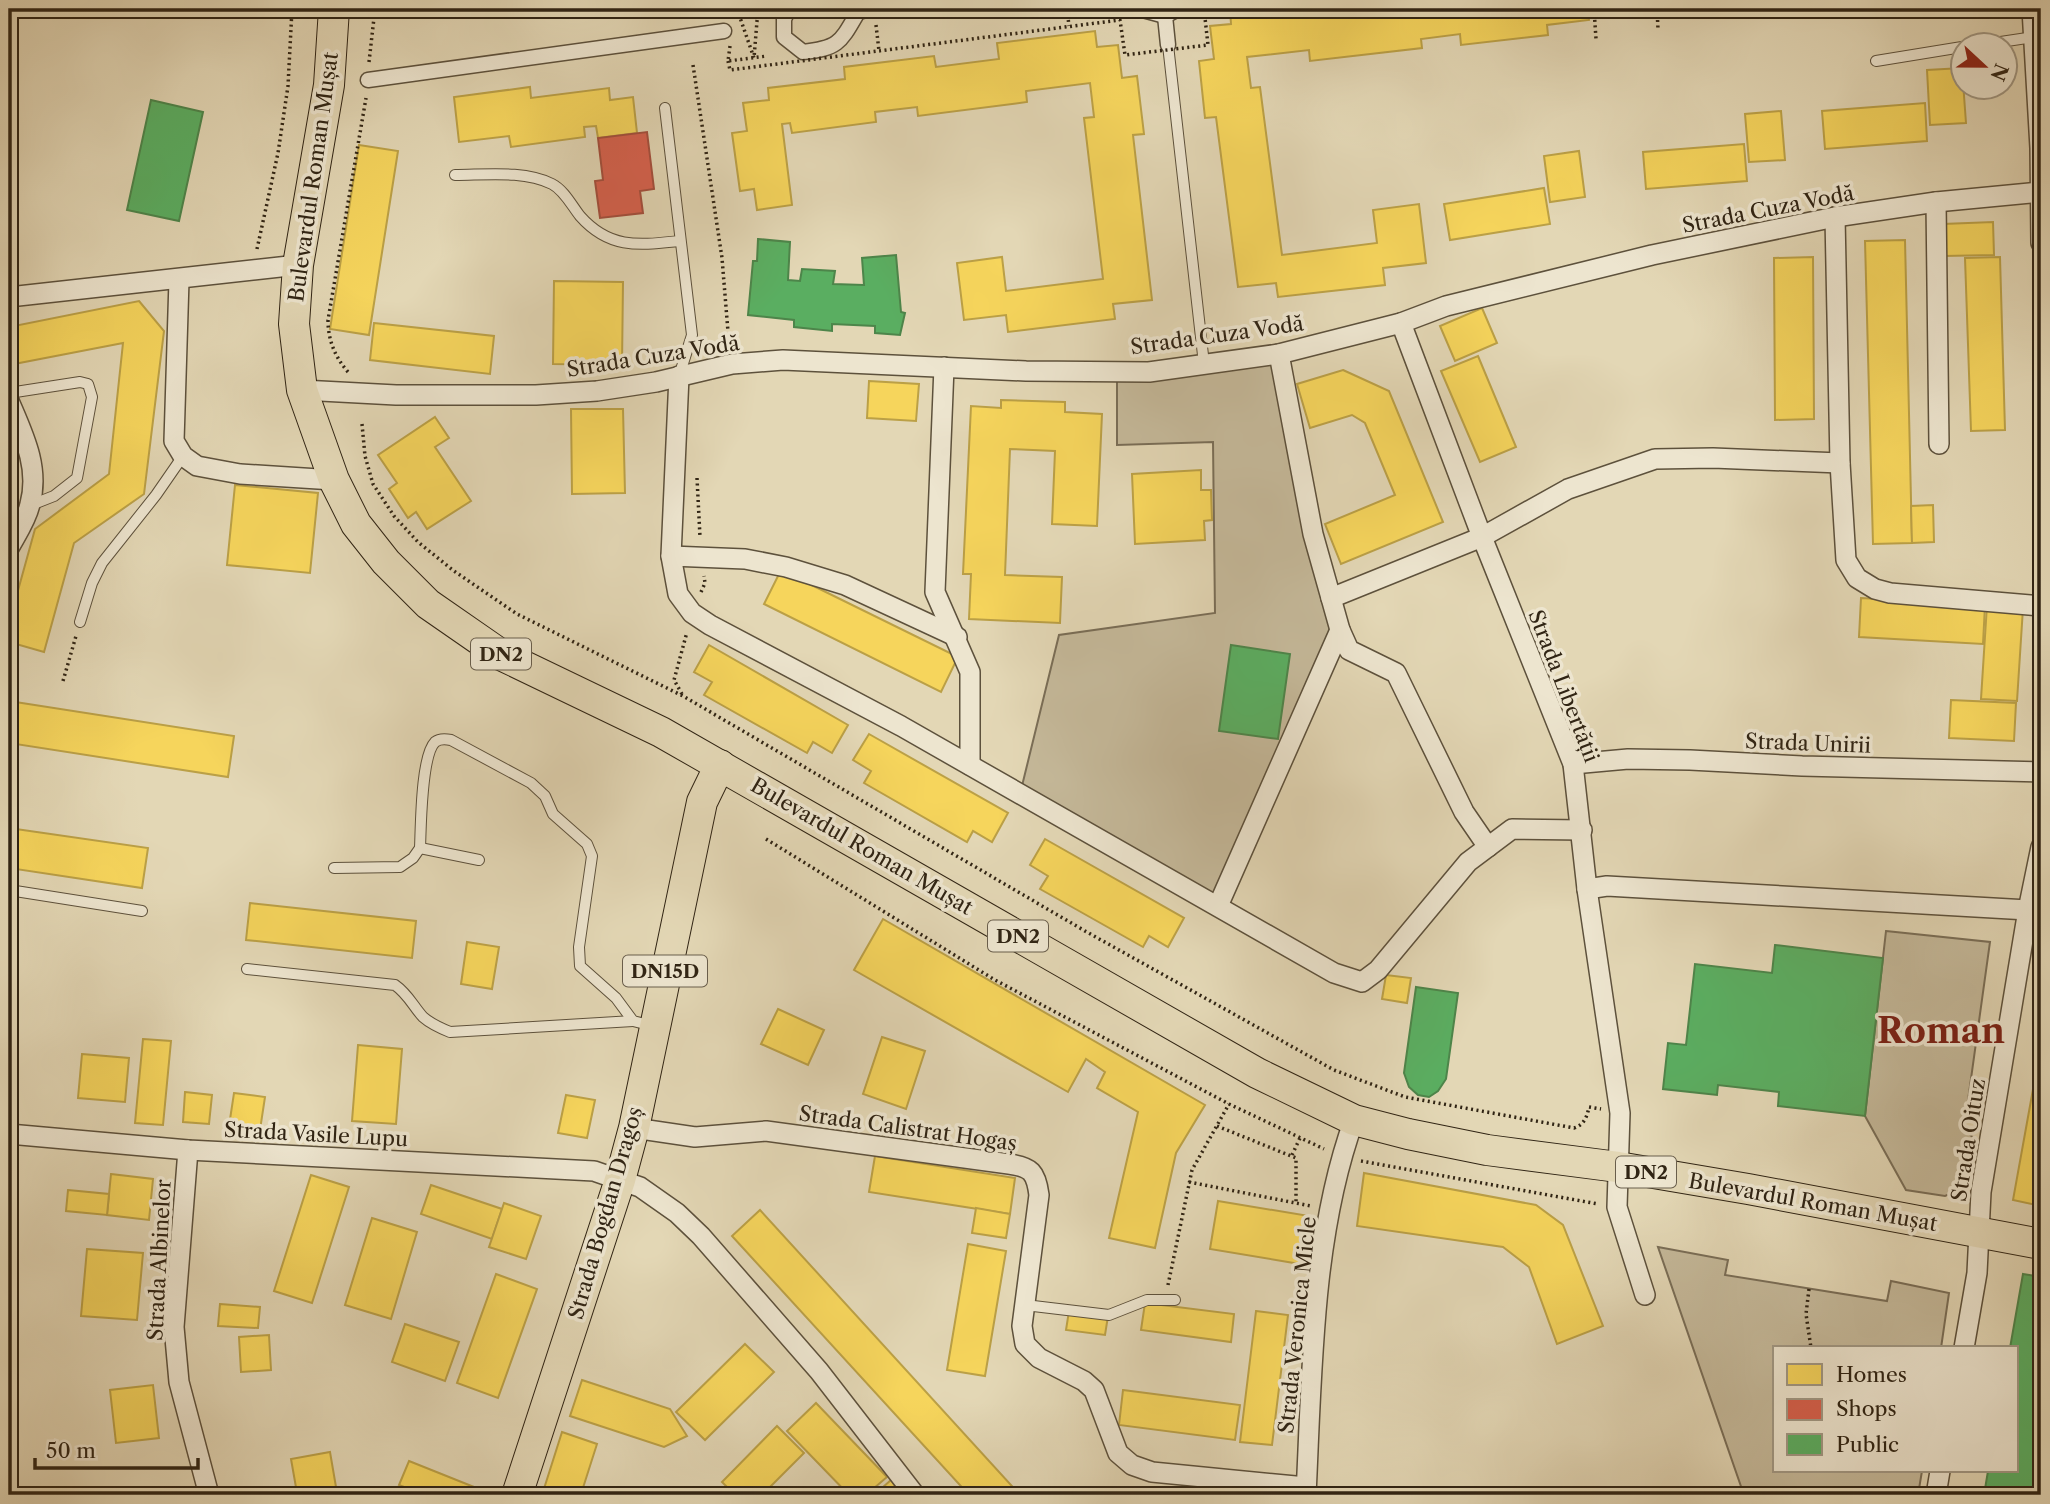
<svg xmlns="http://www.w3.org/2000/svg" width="2050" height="1504" viewBox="0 0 2050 1504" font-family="'Libre Caslon Text',serif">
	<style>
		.green { fill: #c5b99a; stroke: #7a6e57; stroke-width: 2 }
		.homes { fill: #f6d55c; stroke: #bba046; stroke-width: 2 }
		.shops { fill: #d6604d; stroke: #a44e3c; stroke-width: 2 }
		.public { fill: #5aae61; stroke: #4d854a; stroke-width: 2 }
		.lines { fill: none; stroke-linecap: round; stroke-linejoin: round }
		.service-casing { stroke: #5d513c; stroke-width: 12 }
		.pedestrian-casing { stroke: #5d513c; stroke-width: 17 }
		.minor-casing { stroke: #5d513c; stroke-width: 22 }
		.primary-casing { stroke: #302414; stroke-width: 32 }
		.path { stroke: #302414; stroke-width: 3.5; stroke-dasharray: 2 3.5; stroke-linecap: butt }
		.service { stroke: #ede5cf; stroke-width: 10 }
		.pedestrian { stroke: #ede5cf; stroke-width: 14 }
		.minor { stroke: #ede5cf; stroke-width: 19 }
		.primary { stroke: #e3d7b5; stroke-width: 30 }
		.path-bridge { stroke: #302414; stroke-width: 3.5; stroke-dasharray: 2 3.5; stroke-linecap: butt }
		.labels { text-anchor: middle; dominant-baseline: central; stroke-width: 7; stroke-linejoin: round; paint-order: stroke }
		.shield { fill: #ede5cf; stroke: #695e4c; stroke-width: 2 }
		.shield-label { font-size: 19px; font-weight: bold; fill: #302414 }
		.street-label { font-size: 21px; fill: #302414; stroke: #ede5cf }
		.town-label { font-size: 35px; font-weight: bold; fill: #7a1f14; stroke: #ede5cf }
	</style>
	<rect width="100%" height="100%" fill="#e3d7b5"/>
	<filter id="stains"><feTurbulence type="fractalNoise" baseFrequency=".00286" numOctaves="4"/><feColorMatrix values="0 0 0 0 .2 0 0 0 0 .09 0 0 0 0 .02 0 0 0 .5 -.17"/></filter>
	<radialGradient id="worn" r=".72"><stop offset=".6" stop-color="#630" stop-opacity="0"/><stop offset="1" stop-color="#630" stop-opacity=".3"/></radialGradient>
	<g class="green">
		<path d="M1279 354 1340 630 1218 906 1020 794 1059 635 1215 613 1213 442 1117 445V372Z"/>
		<path d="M1886 931 1990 942 1964 1129 1979 1143 1971 1185 1945 1196 1906 1190 1865 1116Z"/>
		<path d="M1658 1247 1728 1260 1725 1275 1887 1301 1891 1281 1949 1293 1941 1348H1775V1471H1922L1918 1495H1744Z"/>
	</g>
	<g class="homes">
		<path d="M1230 9H1327L1328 13 1361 9H1587L1589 20 1547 25 1548 35 1461 45 1460 34 1421 39 1422 48 1310 61 1309 50 1247 57 1251 88 1260 87 1282 255 1377 243 1373 210 1419 204 1426 263 1383 268 1385 285 1278 297 1276 283 1238 287 1216 117 1205 118 1199 61 1214 59 1210 26 1231 24Z"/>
		<path d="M1095 31 1097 47 1118 45 1122 78 1137 76 1144 134 1133 135 1152 300 1113 304 1115 319 1008 332 1006 315 964 320 957 263 1002 257 1006 291 1103 279 1084 118 1094 117 1090 83 1026 91 1027 102 918 116 917 107 875 112 876 122 792 133 790 123 782 124 792 205 757 210 754 189 740 191 732 133 747 131 743 103 769 100 768 88 845 79 844 67 934 56 936 67 999 59 997 43Z"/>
		<path d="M1962 68 1966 123 1930 125 1927 70Z"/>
		<path d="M530 87 531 98 609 88 610 100 633 97 637 133 598 138 596 126 584 127 585 137 511 147 509 136 459 142 454 97Z"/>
		<path d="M1925 103 1927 141 1825 149 1822 111Z"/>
		<path d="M1781 111 1785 160 1749 162 1745 114Z"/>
		<path d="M1744 144 1747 181 1646 189 1643 152Z"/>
		<path d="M359 145 398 151 369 335 330 329Z"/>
		<path d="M1579 151 1585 197 1550 202 1544 156Z"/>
		<path d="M1544 188 1550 224 1450 240 1444 204Z"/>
		<path d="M1993 222 1994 255 1944 256 1943 224Z"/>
		<path d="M1905 240 1912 543 1873 544 1865 241Z"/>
		<path d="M1813 257 1814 419 1775 420 1774 258Z"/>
		<path d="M2000 257 2005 430 1971 431 1965 258Z"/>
		<path d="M554 281 623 282 622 365 553 364Z"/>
		<path d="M139 301 164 331 144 494 74 543 44 652 9 642V623L35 529 109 474 123 343 9 365V327Z"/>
		<path d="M1482 308 1497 343 1455 361 1440 326Z"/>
		<path d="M374 323 494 336 490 374 370 360Z"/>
		<path d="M1478 356 1516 447 1480 462 1441 371Z"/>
		<path d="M1343 370 1389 391 1443 522 1341 564 1325 524 1395 495 1365 423 1352 415 1310 428 1297 384Z"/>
		<path d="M869 381 919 384 916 421 867 418Z"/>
		<path d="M1001 400 1065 402V412L1102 414 1097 526 1052 524 1055 451 1010 449 1005 575 1062 577 1060 623 969 619 971 574H963L971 406 1001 408Z"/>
		<path d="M571 409H623L625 493 572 494Z"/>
		<path d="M435 417 449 438 435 447 471 501 427 529 416 512 408 518 389 489 397 483 378 455Z"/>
		<path d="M1201 470V490H1211L1212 520 1204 521 1205 540 1135 544 1132 474Z"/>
		<path d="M235 485 318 493 310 573 227 565Z"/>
		<path d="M1933 505 1934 542 1912 543 1911 506Z"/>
		<path d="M781 570 958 657 941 692 764 604Z"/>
		<path d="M1861 598 1985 605 1983 644 1859 637Z"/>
		<path d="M1987 605 2023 608 2017 701 1981 699Z"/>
		<path d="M709 645 848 725 832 753 813 742 807 753 704 695 712 682 694 672Z"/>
		<path d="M1951 700 2016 703 2014 741 1949 738Z"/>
		<path d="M9 701 234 736 228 777 9 743Z"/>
		<path d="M869 734 1008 813 992 842 973 831 967 842 864 783 871 771 853 760Z"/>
		<path d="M9 828 148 848 142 888 9 868Z"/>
		<path d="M1045 839 1184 918 1168 947 1149 936 1143 947 1040 889 1048 876 1030 865Z"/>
		<path d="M250 903 416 921 412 958 246 940Z"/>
		<path d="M883 919 1205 1105 1176 1153 1155 1248 1109 1238 1138 1112 1097 1088 1105 1072 1086 1059 1068 1092 854 970Z"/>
		<path d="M467 942 499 947 492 989 461 984Z"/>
		<path d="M1386 975 1411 978 1407 1003 1382 999Z"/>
		<path d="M778 1009 824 1030 808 1065 761 1044Z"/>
		<path d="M882 1037 925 1051 906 1109 863 1094Z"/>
		<path d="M143 1039 171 1041 163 1125 135 1123Z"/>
		<path d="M358 1045 402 1049 396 1124 352 1121Z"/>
		<path d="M2041 1045V1206L2013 1200Z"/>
		<path d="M82 1054 129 1058 125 1102 78 1098Z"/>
		<path d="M185 1092 212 1095 209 1124 183 1122Z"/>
		<path d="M234 1093 265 1097 260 1130 229 1126Z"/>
		<path d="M566 1095 595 1100 587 1138 558 1133Z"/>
		<path d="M875 1156 1015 1178 1010 1214 869 1192Z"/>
		<path d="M1364 1173 1536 1205 1563 1225 1603 1326 1557 1344 1529 1267 1503 1247 1357 1226Z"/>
		<path d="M111 1174 153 1179 149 1220 107 1215Z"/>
		<path d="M311 1175 349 1187 312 1303 274 1291Z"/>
		<path d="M431 1185 502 1209 492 1239 421 1214Z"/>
		<path d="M68 1190 109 1194 107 1215 66 1211Z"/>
		<path d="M1218 1201 1315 1217 1306 1265 1210 1249Z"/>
		<path d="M504 1203 541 1216 526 1259 489 1247Z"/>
		<path d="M976 1208 1010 1214 1006 1238 972 1233Z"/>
		<path d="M760 1210 1020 1495H969L732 1236Z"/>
		<path d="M372 1218 417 1232 391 1319 345 1305Z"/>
		<path d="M968 1244 1006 1251 985 1376 947 1370Z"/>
		<path d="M87 1249 143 1253 137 1320 81 1316Z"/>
		<path d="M496 1274 537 1289 498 1398 457 1383Z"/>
		<path d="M1145 1303 1234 1314 1231 1342 1141 1330Z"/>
		<path d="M220 1304 260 1307 258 1328 218 1326Z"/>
		<path d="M1069 1311 1108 1316 1105 1335 1066 1330Z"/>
		<path d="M1256 1311 1288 1315 1272 1445 1240 1442Z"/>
		<path d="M405 1324 459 1342 445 1381 392 1362Z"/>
		<path d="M269 1335 271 1370 241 1372 239 1337Z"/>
		<path d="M745 1344 774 1372 705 1440 676 1412Z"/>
		<path d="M582 1380 670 1409 687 1436 664 1447 570 1416Z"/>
		<path d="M153 1385 159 1438 116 1443 110 1390Z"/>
		<path d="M1123 1390 1240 1405 1235 1440 1119 1425Z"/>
		<path d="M816 1403 887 1477 866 1495H849L787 1431Z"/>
		<path d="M777 1426 804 1453 762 1495H735L722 1482Z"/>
		<path d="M562 1432 597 1444 582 1491 596 1495H542Z"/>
		<path d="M330 1452 336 1487 297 1493 291 1459Z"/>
		<path d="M409 1461 494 1495H424L399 1485Z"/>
		<path d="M891 1480 901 1495H874Z"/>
		<path d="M1210 1485 1267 1493 1266 1495H1208Z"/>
	</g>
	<path class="shops" d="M647 132 654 189 640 191 643 213 600 218 595 181 603 180 598 138Z"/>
	<g class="public">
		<path d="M151 100 203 112 179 221 127 210Z"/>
		<path d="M758 239 790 242 788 280 800 281 802 269 835 271 833 284 864 285 862 258 896 255 901 312 905 313 900 335 875 333V326L832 324V331L794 327V320L748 315 753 261H757Z"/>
		<path d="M1231 645 1290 654 1278 739 1219 731Z"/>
		<path d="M1775 945 1883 958 1865 1116 1778 1106 1779 1092 1718 1085 1717 1095 1663 1089 1668 1043 1686 1045 1695 964 1772 973Z"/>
		<path d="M1416 987 1458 993 1446 1079 1438 1091 1429 1097 1418 1095 1409 1087 1404 1073Z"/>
		<path d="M2023 1274 2041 1277V1495H1984L1988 1471H2017V1348H2010Z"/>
	</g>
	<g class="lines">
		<defs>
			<g id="service">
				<path d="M1168 45 1204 364"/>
				<path d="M1974 46 2034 37"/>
				<path d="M1876 61 1962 47"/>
				<path d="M665 108 692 335 679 376"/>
				<path d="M455 175C485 175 524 170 552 184 564 190 572 206 580 216 610 250 640 245 680 241"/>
				<path d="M9 393 80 382 88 384 92 397 77 478 54 496 31 505"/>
				<path d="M80 622 92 583 102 563 156 495 183 456"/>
				<path d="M420 848 479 860"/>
				<path d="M334 868 400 867 413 858 420 848C421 826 421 756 435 742 440 738 446 739 451 740L531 783 545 796 553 814 587 844 592 856 579 947 580 966 616 998 633 1021 653 1026"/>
				<path d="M9 890 142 911"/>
				<path d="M247 969 395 985C408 994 413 1006 423 1017 431 1024 440 1028 450 1032L633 1021"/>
				<path d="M1025 1305 1109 1315 1147 1300H1175"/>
			</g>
			<g id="pedestrian">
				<path d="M789 9 784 19V37L803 52C839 48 840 43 858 12L872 9"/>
				<path d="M1139 9 1165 16 1178 9"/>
				<path d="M1165 16 1168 45"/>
				<path d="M368 80 724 31"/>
			</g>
			<g id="minor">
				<path d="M2032 9 2040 148 2041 243"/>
				<path d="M1936 202 1939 444"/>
				<path d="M1835 217 1840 463 1846 560 1857 578 1875 589 1890 593 2041 606"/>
				<path d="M179 280 174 441 183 456 197 466 240 474 334 480"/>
				<path d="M9 297 298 265"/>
				<path d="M1401 323 1482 537 1573 764 1587 889 1620 1113 1617 1207 1645 1295"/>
				<path d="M1279 354 1313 534 1340 630 1349 650 1396 673 1464 812 1488 847"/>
				<path d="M944 367 935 592 970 672V765"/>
				<path d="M679 376 671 556 678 594 692 613 710 625 901 726 1334 973 1362 982 1378 970 1468 862 1512 829 1582 830"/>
				<path d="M302 390 396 395H536L597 391 656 382 732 364 783 360 1026 371 1149 372 1279 354 1401 323 1446 306 1652 255 1835 217 1936 202 2041 192"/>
				<path d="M9 401C23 434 40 467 30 504 27 519 16 535 9 548"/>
				<path d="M671 556 745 559 786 567 845 585 957 637"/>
				<path d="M1331 598 1482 537 1568 489 1655 459 1713 458 1840 463"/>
				<path d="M1573 764 1628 759 1690 760 1802 766 2041 772"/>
				<path d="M1587 889 1607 886 2028 910"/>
				<path d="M1218 906 1340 630"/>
				<path d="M634 1128 695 1137 766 1131 1009 1164C1031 1167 1036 1172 1039 1195L1022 1326 1025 1344 1039 1358 1084 1381 1094 1390 1118 1453 1132 1465 1152 1472 1306 1487"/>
				<path d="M9 1134 188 1150 594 1171 640 1187 677 1213 701 1236 819 1371 915 1495"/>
				<path d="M188 1150 174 1327 179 1382 209 1495"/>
				<path d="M1964 1348 1977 1273 1981 1192 2028 910 2041 847"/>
				<path d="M1306 1495C1312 1373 1312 1235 1354 1120"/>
				<path d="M1936 1495 1940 1471"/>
			</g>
			<g id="primary">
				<path d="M334 9 329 85 298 265 294 324 302 390 334 480 356 524 386 562 428 604 503 656 661 732 1257 1073 1354 1120 1408 1134 1487 1150 1618 1167 1748 1189 2041 1244"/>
				<path d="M517 1495 620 1180 634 1128 702 802 720 765"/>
			</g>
		</defs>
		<use href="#service" class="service-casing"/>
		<use href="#pedestrian" class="pedestrian-casing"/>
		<use href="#minor" class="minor-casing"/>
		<use href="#primary" class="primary-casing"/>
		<g class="path">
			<path d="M478 9V12"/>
			<path d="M737 9 754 58 758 9"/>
			<path d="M1067 9 1069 26"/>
			<path d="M1594 9 1596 39"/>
			<path d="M1657 9 1658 29"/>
			<path d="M1719 9 1720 18"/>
			<path d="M732 18 733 9"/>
			<path d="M876 25 879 51"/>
			<path d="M730 46 728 61 767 56"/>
			<path d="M369 62 375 9"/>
			<path d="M693 65 722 258 729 344"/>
			<path d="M257 249 278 153 288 86 292 9"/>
			<path d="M348 372C335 357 328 340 328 320L366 98"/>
			<path d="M362 424 365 456 373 484 394 516 418 542 454 571 517 614 683 696 1085 931 1334 1070 1405 1097 1574 1128C1584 1125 1587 1117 1589 1107L1601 1109"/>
			<path d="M697 478 700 537"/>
			<path d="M701 592 705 583 704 576"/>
			<path d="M63 681 76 636"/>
			<path d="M682 694 674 680 687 632"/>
			<path d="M766 839 995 980 1229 1104 1324 1149"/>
			<path d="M1217 1126 1296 1158V1203"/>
			<path d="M1292 1155 1300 1138"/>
			<path d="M1361 1161 1598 1204"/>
			<path d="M1189 1182 1311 1206"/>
			<path d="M1168 1285 1192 1170 1229 1104"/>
			<path d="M1809 1289 1806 1314 1811 1348"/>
		</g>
		<use href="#service" class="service"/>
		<use href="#pedestrian" class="pedestrian"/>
		<use href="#minor" class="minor"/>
		<use href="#primary" class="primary"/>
		<path class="path-bridge" d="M728 61 730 70 1120 20 1125 55 1208 45 1204 9"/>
	</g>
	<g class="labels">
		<g class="shield">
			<rect x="471" y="638.5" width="60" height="31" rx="5"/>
			<rect x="988" y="920.5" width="60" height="31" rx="5"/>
			<rect x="623" y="955.5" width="84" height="31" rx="5"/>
			<rect x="1616" y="1156.5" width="60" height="31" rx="5"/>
		</g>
		<g class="shield-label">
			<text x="501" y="654">DN2</text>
			<text x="1018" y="936">DN2</text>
			<text x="665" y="971">DN15D</text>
			<text x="1646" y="1172">DN2</text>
		</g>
		<g class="street-label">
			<text transform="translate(313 177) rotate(-82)">Bulevardul Roman Mușat</text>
			<text transform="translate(1768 209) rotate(-11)">Strada Cuza Vodă</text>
			<text transform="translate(1217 335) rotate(-8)">Strada Cuza Vodă</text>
			<text transform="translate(653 356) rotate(-9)">Strada Cuza Vodă</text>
			<text transform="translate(1564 686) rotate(69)">Strada Libertății</text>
			<text transform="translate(1808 743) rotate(2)">Strada Unirii</text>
			<text transform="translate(862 846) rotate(30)">Bulevardul Roman Mușat</text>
			<text transform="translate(908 1128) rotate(8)">Strada Calistrat Hogaș</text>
			<text transform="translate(316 1134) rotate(3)">Strada Vasile Lupu</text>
			<text transform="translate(1968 1140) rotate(-81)">Strada Oituz</text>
			<text transform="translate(1813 1202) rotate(10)">Bulevardul Roman Mușat</text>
			<text transform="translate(605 1213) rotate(-74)">Strada Bogdan Dragoș</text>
			<text transform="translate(159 1260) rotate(-87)">Strada Albinelor</text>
			<text transform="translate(1297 1325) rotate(-84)">Strada Veronica Micle</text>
		</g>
		<g class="town-label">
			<text x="1941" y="1030">Roman</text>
		</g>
	</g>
	<rect width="2050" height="1504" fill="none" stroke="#e3d7b5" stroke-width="35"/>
	<rect x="10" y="10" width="2029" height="1483" fill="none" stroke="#302414" stroke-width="3.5"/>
	<rect x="18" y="18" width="2015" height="1469" fill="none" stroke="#302414" stroke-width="2"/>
	<rect x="1773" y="1346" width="245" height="126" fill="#ede5cf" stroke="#a19884" stroke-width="2"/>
	<rect x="1787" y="1364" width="35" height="21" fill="#f6d55c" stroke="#a19884" stroke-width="2"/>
	<text x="1836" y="1382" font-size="21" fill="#302414">Homes</text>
	<rect x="1787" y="1399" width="35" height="21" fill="#d6604d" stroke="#a19884" stroke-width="2"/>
	<text x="1836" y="1416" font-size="21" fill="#302414">Shops</text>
	<rect x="1787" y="1434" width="35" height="21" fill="#5aae61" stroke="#a19884" stroke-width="2"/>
	<text x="1836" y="1452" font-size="21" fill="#302414">Public</text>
	<g transform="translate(1984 66) rotate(112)"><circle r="33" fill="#ede5cf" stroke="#a19884" stroke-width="2"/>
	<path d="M0-5L12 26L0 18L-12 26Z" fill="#8f2418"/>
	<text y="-10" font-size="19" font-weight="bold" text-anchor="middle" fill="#302414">N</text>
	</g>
	<path d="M35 1458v10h163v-10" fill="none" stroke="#302414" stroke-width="3.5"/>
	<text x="46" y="1458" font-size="21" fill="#302414" stroke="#ede5cf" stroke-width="5" paint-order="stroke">50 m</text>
	<rect width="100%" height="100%" filter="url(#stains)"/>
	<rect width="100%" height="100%" fill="url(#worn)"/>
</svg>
